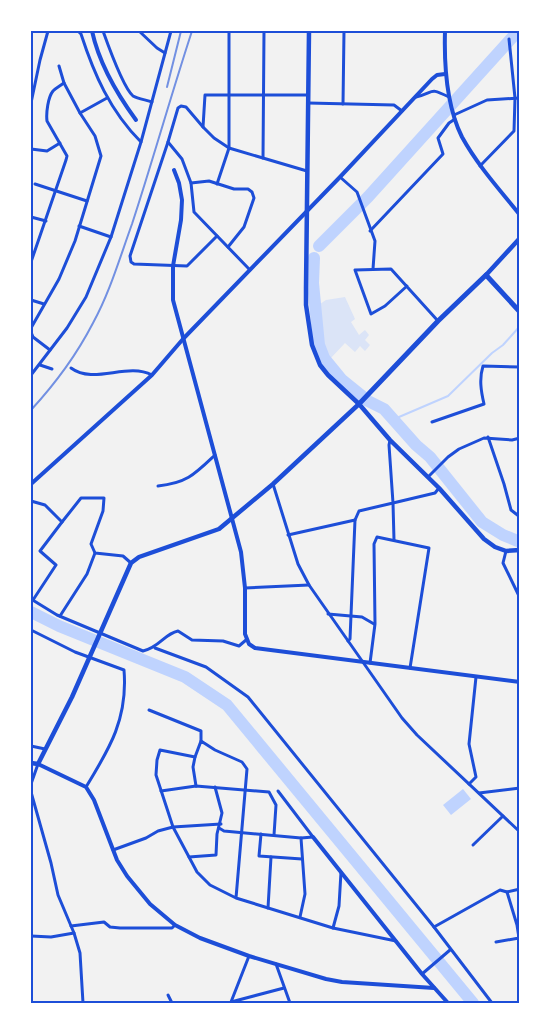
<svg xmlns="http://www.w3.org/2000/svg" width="551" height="1034" viewBox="0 0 551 1034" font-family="Inter,sans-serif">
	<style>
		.green { fill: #dbe4f7 }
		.water { fill: #bfd3fe }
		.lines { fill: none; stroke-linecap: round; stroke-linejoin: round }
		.stream { stroke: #bfd3fe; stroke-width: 2 }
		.river { stroke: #bfd3fe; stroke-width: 12 }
		.minor { stroke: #1d4ed8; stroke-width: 3 }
		.tertiary { stroke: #1d4ed8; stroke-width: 4 }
		.secondary { stroke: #1d4ed8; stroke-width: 4.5 }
		.primary { stroke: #1d4ed8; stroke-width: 5 }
		.rail { stroke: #7290e2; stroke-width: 2 }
		.neatline { fill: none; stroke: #1d4ed8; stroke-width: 2 }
	</style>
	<rect width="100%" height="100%" fill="#f2f2f2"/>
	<path class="green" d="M345 297 355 319 351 322 359 335 365 330 369 335 365 340 370 345 365 351 360 346 355 352 345 343 329 360 322 348 317 306 326 300Z"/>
	<path class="water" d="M463 789 471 799 451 815 443 805Z"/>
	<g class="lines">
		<path class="stream" d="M392 420 448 396 492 353 503 345 520 326"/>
		<g class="river">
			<path d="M319 246 368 197 518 31"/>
			<path d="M314 258 313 283 319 345 324 358 342 380 368 401 384 409 416 445 430 457 482 522 503 535 520 542"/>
			<path d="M31 612 59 626 185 677 227 705 473 1003"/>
		</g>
		<g class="minor">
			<path d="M78 31 81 34C94 74 110 111 141 142"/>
			<path d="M103 31C108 45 123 87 133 96 138 99 147 100 152 102"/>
			<path d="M139 31 157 48 165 53"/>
			<path d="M416 97C436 92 428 87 449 97"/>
			<path d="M31 103 40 60 48 31"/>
			<path d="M308 103 394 105 402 111"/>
			<path d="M343 104 344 31"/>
			<path d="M80 113 107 98"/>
			<path d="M454 115 487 100 520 98"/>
			<path d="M203 127 186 107 181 106 178 108 168 142 182 159 191 183 194 212 250 270"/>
			<path d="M168 142 130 256 131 262 134 264 187 266 217 236"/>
			<path d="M31 149 47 151 60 143"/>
			<path d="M263 158 264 31"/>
			<path d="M480 166 514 131 515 98 509 39"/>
			<path d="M307 171 229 148 214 138 203 127 205 95H308"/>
			<path d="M340 177 357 192 375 241 373 269"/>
			<path d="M191 183 209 181 234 189H248L252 192 254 198 244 227 228 247"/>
			<path d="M35 184 87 201"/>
			<path d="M217 184 229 148V31"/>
			<path d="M31 217 46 221"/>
			<path d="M79 226 111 237"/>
			<path d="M370 231 443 154 438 138 449 123 455 119"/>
			<path d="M31 262 66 160 67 156 47 121C46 113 48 97 53 91 56 88 60 86 64 83"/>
			<path d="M407 286 385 306 371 314 355 270 391 269 438 321"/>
			<path d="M31 300 44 304"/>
			<path d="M31 328 59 279 75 241 101 156 95 136 80 113 64 83 59 66"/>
			<path d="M31 332 33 337 50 350"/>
			<path d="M40 365 52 369"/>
			<path d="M71 368C94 385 127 362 152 375"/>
			<path d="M31 375 67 328 86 297 111 237 141 142 171 31"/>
			<path d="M432 422 484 404C481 391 479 379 483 366L520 367"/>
			<path d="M488 437 504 484 511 510 520 517"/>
			<path d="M428 477 448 457 459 449 484 438 512 440 520 438"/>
			<path d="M273 484 298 564 309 585 402 718 417 735 520 832"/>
			<path d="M158 486C187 483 195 474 215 455"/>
			<path d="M31 501 45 505 62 522 40 551 56 565 33 600"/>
			<path d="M62 522 81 498H104L103 511 91 544 95 553 123 556 131 563"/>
			<path d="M288 535 355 520"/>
			<path d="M394 540 393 503 435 493 439 488"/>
			<path d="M506 551 503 563 520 598"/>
			<path d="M245 588 309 585"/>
			<path d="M31 599 57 615 143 651C160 647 164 634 178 631L192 640 223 641 239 646 246 640"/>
			<path d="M328 614 362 617 374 624"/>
			<path d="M60 616 87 574 95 553"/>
			<path d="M31 630 75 652 124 670C128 718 110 748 86 787"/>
			<path d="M348 641 350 639 355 520 359 511 393 503 389 445 390 440"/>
			<path d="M155 648 206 667 248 697 434 927 492 1003"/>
			<path d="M370 663 375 624 374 544 377 537 429 548 410 668"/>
			<path d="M149 710 201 731V741"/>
			<path d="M31 746 45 749"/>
			<path d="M195 757 193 767 196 786"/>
			<path d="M31 784 38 764"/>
			<path d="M469 784 476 777 469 744 476 677"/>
			<path d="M161 791 196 786 269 792 276 805 274 835"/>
			<path d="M278 791 313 837 301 838"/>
			<path d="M31 792 51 863 58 895 74 933 80 953 83 1003"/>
			<path d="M479 793 520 788"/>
			<path d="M219 828 224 831 301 838 305 894 300 917"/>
			<path d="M261 834 259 856 302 859"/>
			<path d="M473 845 503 816"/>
			<path d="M113 850 146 838 158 831 173 827 221 824"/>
			<path d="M189 857 216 855 217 834 222 813 215 787"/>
			<path d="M236 898 247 769 242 762 215 750 201 741 195 757 160 750 157 760 156 775 173 827 197 872 210 885 236 898 333 928 396 941"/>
			<path d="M268 908 271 857"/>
			<path d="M71 926 104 922 110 927 120 928H172L175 925"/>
			<path d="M434 927 500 890 507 892 520 889"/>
			<path d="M333 928 339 906 341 872"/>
			<path d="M31 936 51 937 74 933"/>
			<path d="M496 942 519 938 517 925 507 892"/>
			<path d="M276 964 290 1003"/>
			<path d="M422 974 450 950"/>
			<path d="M168 995 172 1003"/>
			<path d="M231 1002 284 988"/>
			<path d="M231 1002 249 956"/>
		</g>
		<g class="tertiary">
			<path d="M92 31C99 63 117 94 136 120"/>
			<path d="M445 31C444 66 446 105 462 137 478 166 500 190 520 215"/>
			<path d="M174 170 179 183 182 200 181 220 173 266V300L241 552 245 588V634L249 644 255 648 520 682"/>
			<path d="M31 484 152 375 183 339 340 177 432 79 437 75 445 74"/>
			<path d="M38 764 86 787 94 800 117 860 127 876 150 904 175 925 200 938 249 956 326 979 342 982 434 988"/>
			<path d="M313 837 422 974 448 1003"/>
		</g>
		<g class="secondary">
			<path d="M309 31 306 288V305L312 345 320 365 328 375 359 404 390 440 439 488 484 539 495 547 506 551 520 550"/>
			<path d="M486 275 520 238"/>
			<path d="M31 763 38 764 72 697 131 563 139 557 219 529 273 484 359 404"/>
		</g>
		<path class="primary" d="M359 404 438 321 486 275 520 312"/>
		<g class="rail">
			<path d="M167 87 181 31"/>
			<path d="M31 410C55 384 77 354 93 323 110 292 120 257 132 224 153 160 171 95 192 31"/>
		</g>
	</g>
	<rect width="551" height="1034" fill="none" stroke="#ffffff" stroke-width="65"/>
	<rect x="32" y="32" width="486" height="970" class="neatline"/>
</svg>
